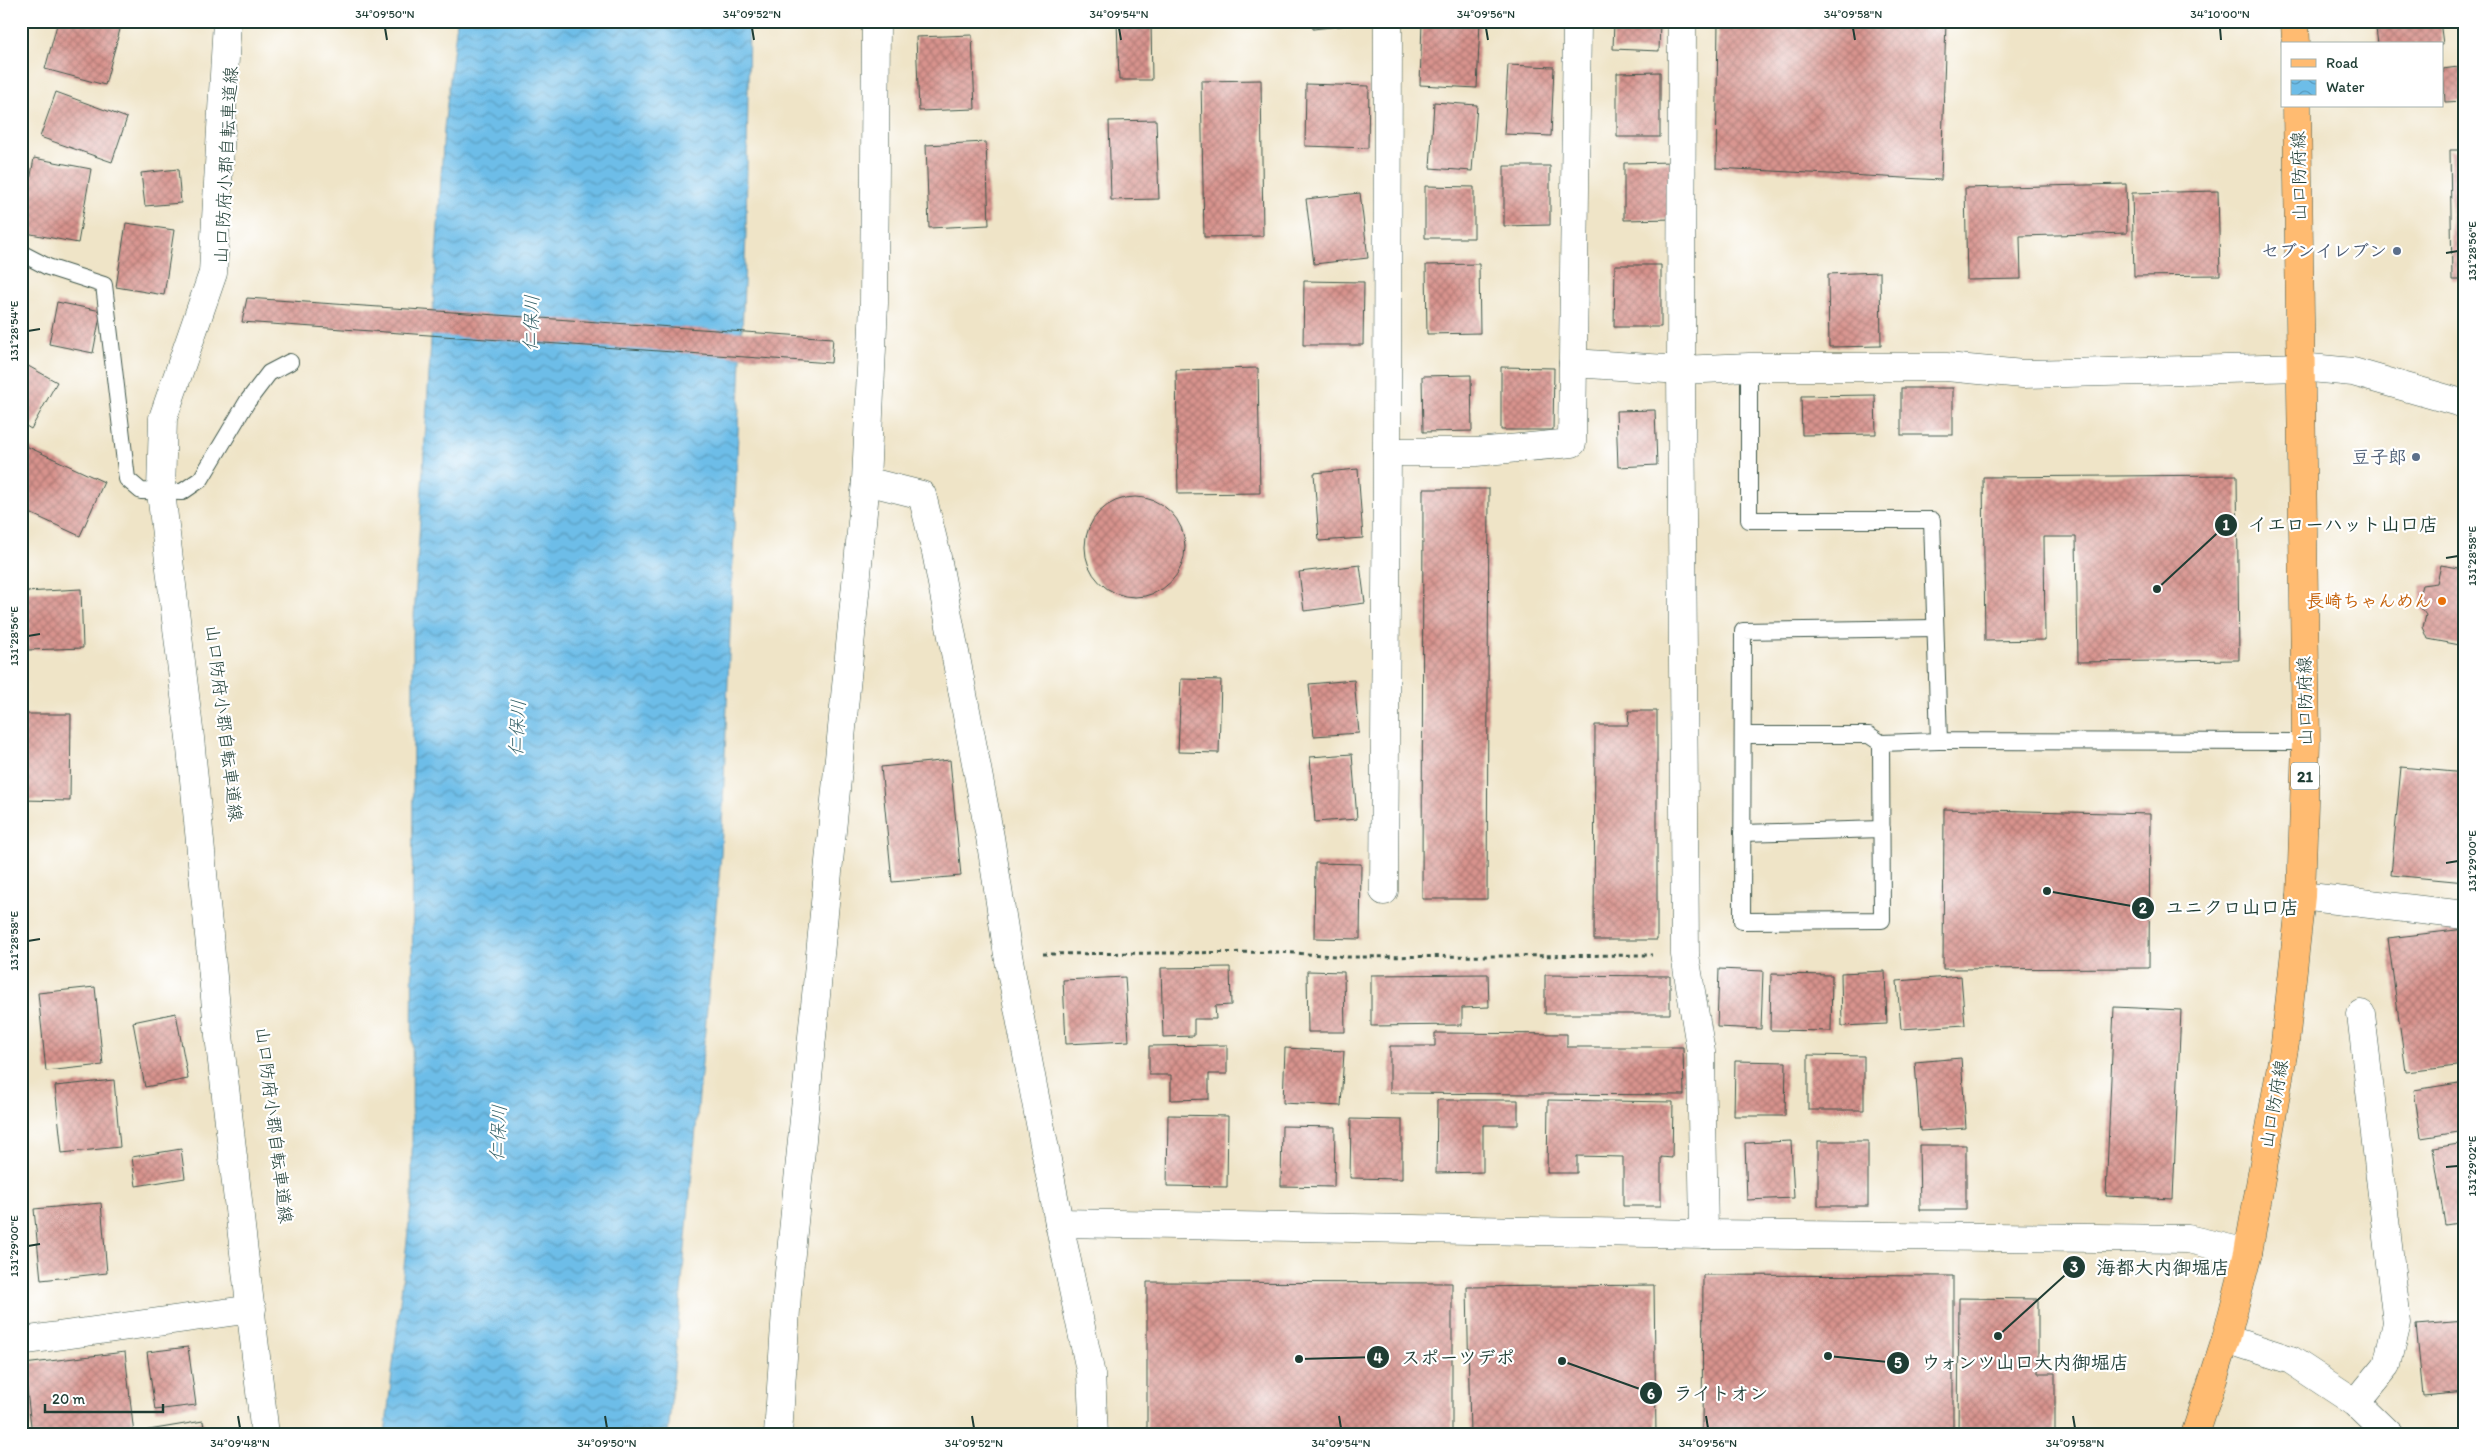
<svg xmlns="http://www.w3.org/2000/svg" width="2486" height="1456" viewBox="0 0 2486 1456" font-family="Itim,'Klee One',sans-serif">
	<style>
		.water { fill: url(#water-waves); stroke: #467d8e }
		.building { fill: url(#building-cross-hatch) }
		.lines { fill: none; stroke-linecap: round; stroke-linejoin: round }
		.service-casing { stroke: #3e564a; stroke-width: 18 }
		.minor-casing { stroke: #3e564a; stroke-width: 29 }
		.tertiary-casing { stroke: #3e564a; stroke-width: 29 }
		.primary-casing { stroke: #3e564a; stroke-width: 29 }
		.path { stroke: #3e564a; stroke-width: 3; stroke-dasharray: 4 4; stroke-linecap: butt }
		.service { stroke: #fff; stroke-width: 16 }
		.minor { stroke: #fff; stroke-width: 28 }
		.tertiary { stroke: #fff; stroke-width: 28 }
		.primary { stroke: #ffbb71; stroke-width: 28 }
		.ticks { fill: none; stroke: #1f3d34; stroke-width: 2 }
		.service-dot { fill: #5c6f8a; stroke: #fff; stroke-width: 2 }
		.food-dot { fill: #e8710a; stroke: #fff; stroke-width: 2 }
		.labels { text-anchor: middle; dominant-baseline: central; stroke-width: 4.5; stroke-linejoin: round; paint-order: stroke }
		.shield { fill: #fff; stroke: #627771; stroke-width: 1 }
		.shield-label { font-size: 16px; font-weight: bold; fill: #1f3d34 }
		.street-label { font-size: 18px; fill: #1f3d34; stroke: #fff }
		.service-label { font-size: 18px; font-weight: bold; fill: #4e5e75; stroke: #fff; text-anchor: end }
		.food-label { font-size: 18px; font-weight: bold; fill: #c56008; stroke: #fff; text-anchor: end }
		.water-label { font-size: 19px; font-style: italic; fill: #36636a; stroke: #fff }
		.leader { fill: none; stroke: #1f3d34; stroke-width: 2 }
		.callout-dot { fill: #1f3d34; stroke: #fff; stroke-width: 2 }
		.mark-label { font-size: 15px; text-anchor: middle; font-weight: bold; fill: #fff }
		.callout-label { font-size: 19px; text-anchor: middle; font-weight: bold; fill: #1f3d34; stroke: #fff; stroke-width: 4.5; stroke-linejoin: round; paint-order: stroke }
		.neatline { fill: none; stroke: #1f3d34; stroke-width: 2 }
		.ticks-label { font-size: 12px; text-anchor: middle; fill: #1f3d34 }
	</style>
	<defs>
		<pattern id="water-waves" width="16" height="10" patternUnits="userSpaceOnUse" patternTransform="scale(1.25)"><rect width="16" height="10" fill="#6dbde8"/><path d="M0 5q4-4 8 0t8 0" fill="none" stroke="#599bbd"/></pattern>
		<pattern id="building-cross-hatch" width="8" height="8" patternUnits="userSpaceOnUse" patternTransform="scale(1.25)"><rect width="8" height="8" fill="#d8938d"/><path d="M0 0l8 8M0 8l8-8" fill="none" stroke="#af7974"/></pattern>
	</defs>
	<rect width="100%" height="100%" fill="#fff"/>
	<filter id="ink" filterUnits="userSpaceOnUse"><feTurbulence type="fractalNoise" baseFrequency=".02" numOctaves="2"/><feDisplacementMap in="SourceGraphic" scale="10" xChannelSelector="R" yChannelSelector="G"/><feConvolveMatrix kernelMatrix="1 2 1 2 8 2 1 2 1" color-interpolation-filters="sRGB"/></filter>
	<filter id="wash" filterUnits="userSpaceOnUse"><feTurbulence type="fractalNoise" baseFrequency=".0096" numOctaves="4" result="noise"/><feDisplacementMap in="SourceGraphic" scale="20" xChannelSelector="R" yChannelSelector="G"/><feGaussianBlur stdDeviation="1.12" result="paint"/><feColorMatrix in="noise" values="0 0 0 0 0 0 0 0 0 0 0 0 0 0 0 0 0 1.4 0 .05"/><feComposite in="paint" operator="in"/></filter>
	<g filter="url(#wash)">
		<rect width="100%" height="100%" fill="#efe4c7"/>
		<path class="water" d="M457 21H749L746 235 721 855 668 1435H385L412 1196 413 634 444 128Z"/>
		<g id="blocks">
			<g class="building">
				<path d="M58 21 122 22 105 85 45 69Z"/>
				<path d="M1117 21H1151L1152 80H1119Z"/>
				<path d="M1312 21H1366V23L1313 29Z"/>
				<path d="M1422 21H1480L1477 88 1420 85Z"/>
				<path d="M1614 21H1660L1659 51 1613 49Z"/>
				<path d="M1718 21H1946L1941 180 1716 168Z"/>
				<path d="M2375 21H2440L2443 44H2378Z"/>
				<path d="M972 35 975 109 919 111 916 37Z"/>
				<path d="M1508 65 1554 67 1551 136 1504 134Z"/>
				<path d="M2465 66V101L2445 102 2443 69Z"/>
				<path d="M1660 72V137H1617V73Z"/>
				<path d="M1261 80 1263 236 1204 237 1201 81Z"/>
				<path d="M1306 84 1369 86 1368 148 1305 146Z"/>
				<path d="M56 92 127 118 112 162 40 137Z"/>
				<path d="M1434 102 1477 105 1472 171 1430 168Z"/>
				<path d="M1156 120 1159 199 1111 200 1109 121Z"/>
				<path d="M986 142 989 225 929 228 926 145Z"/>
				<path d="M2450 150H2465V280H2452Z"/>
				<path d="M34 158 91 169 78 243 21 232Z"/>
				<path d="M1674 162V219L1624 220V163Z"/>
				<path d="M1504 166H1550V225L1504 226Z"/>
				<path d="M178 169 181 203 145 206 141 173Z"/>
				<path d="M2126 184 2127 233 2020 236 2021 279 1967 280 1965 188Z"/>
				<path d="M1425 186 1474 187V238H1425Z"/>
				<path d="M2218 191 2220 275 2134 276 2132 193Z"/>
				<path d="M1360 193 1368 258 1314 264 1306 199Z"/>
				<path d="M126 223 174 230 164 295 116 287Z"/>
				<path d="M1479 264 1480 333 1427 334 1426 265Z"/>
				<path d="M1615 265H1661V327H1614Z"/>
				<path d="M1880 272 1881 346 1829 347 1828 274Z"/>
				<path d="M1304 281 1364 282 1363 345H1303Z"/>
				<path d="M247 298 833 338 831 363 242 322Z"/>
				<path d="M57 302 101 311 93 353 49 344Z"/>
				<path d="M21 362 57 382 31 429 21 423Z"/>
				<path d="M1501 367 1554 368 1553 430H1501Z"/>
				<path d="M1258 368 1260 493 1178 494 1176 370Z"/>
				<path d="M1471 375 1472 431 1423 432 1422 376Z"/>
				<rect x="1901" y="388" width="52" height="47"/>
				<path d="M1875 395 1876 434 1802 435 1801 396Z"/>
				<path d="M1655 410 1657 465 1618 467 1616 411Z"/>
				<path d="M26 446 104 482 80 536 21 509V456Z"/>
				<path d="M1358 469 1363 538 1319 541 1314 473Z"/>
				<path d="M2237 475 2239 660 2078 662 2076 537H2044L2045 640 1985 641 1983 477Z"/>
				<path d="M1423 489H1489L1487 899H1422Z"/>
				<circle cx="1135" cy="547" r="50"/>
				<path d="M1360 565 1365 603 1304 611 1299 572Z"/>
				<path d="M2441 565 2465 569V646L2428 639 2423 627 2426 615 2420 607 2419 596 2422 585 2437 583Z"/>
				<path d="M81 589 83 648 28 650 25 592Z"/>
				<path d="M1181 679 1221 680 1219 753 1178 752Z"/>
				<path d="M1354 680 1359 733 1314 736 1309 684Z"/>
				<path d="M1629 711H1657V940H1594L1595 725H1628Z"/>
				<path d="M24 714H71L70 801 23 800Z"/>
				<path d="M1352 754 1357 819 1315 822 1310 757Z"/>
				<path d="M950 760 961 876 892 882 881 767Z"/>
				<path d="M2401 767 2465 773V882L2391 875Z"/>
				<path d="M1944 809 2150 814 2149 968 1943 969Z"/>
				<path d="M1315 863 1361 864 1360 939 1314 938Z"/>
				<path d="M2465 929V1065L2406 1072 2388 938Z"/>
				<path d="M1230 967 1231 1005 1215 1006 1216 1019H1194V1036L1163 1037 1161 968Z"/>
				<path d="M1719 969 1763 971 1761 1029 1717 1027Z"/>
				<path d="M1307 971 1344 972 1345 1032H1308Z"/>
				<path d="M1885 971 1887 1024 1842 1026 1841 973Z"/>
				<path d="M1488 974 1489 1007 1462 1008V1025L1371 1026V975Z"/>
				<path d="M1771 974 1832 975 1831 1031 1770 1030Z"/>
				<path d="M1545 975 1670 976V1014H1545Z"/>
				<path d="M1961 976 1965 1025 1901 1029 1897 981Z"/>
				<path d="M1125 977 1129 1041 1066 1044 1063 980Z"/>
				<path d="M95 987 103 1065 46 1071 38 993Z"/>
				<path d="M2114 1007 2181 1010 2173 1199 2106 1196Z"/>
				<path d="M176 1013 188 1079 145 1087 133 1022Z"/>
				<path d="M1435 1033 1567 1034V1047H1683L1684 1095 1390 1093V1046H1435Z"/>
				<path d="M1227 1045V1074H1209V1099L1171 1100V1075H1149V1046Z"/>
				<path d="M1285 1048 1344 1051 1341 1106 1283 1103Z"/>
				<path d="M1808 1055 1864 1056V1110H1808Z"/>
				<path d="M1961 1058 1966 1128 1920 1131 1915 1062Z"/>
				<path d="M1735 1061 1786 1062 1785 1116H1734Z"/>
				<path d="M114 1080 120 1147 62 1153 55 1086Z"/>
				<path d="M2465 1082V1131L2421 1138 2414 1090Z"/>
				<path d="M1437 1100H1518V1125H1483V1172L1436 1173Z"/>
				<path d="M1548 1100 1673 1102 1672 1158 1661 1157V1206H1623V1157L1577 1156V1173H1547Z"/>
				<path d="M1168 1115 1228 1116 1227 1187 1167 1186Z"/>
				<path d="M1351 1119 1402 1120V1179L1350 1178Z"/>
				<path d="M1282 1126 1335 1127 1334 1187 1281 1186Z"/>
				<path d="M1791 1141 1794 1198 1747 1200 1745 1143Z"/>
				<rect x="1818" y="1141" width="50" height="65"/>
				<path d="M2465 1143V1222L2445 1225 2433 1148Z"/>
				<path d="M1919 1145H1966V1210H1920Z"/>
				<path d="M181 1149 185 1178 136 1186 132 1157Z"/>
				<path d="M101 1203 107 1273 41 1280 34 1209Z"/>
				<path d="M1703 1275 1953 1276V1435H1702Z"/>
				<path d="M1147 1282 1452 1283V1435H1147Z"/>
				<path d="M1654 1285 1656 1435H1470L1467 1287Z"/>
				<path d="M1959 1298 2038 1299V1373H2055V1435H1958Z"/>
				<path d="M2465 1321V1392L2423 1396 2416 1325Z"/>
				<path d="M188 1347 196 1405 155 1410 147 1352Z"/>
				<path d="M125 1352 134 1435H32L24 1364Z"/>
				<path d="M203 1421 205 1435H143V1431Z"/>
			</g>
		</g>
	</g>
	<g filter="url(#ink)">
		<use href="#blocks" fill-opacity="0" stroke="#3e564a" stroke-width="1"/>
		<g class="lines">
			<defs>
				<g id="service">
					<path d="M21 253 48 267 104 285 127 479 141 491 182 492 201 479 247 402 269 373 290 362"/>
					<path d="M1749 367V520H1932L1939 741 2306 742"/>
					<path d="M1935 628 1743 631 1742 921 1882 920 1881 743 1939 741"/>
					<path d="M1743 735H1869L1881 743"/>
					<path d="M1742 833 1882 829"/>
				</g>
				<g id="minor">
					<path d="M227 21 213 273 163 418 161 492 190 738 217 1018 265 1435"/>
					<path d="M1388 21 1387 452H1476L1572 443 1577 21"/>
					<path d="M1682 21 1681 370 1685 955 1701 1052 1704 1234"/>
					<path d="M1573 363 1681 370 1749 367H1946L2023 374 2300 367 2353 372 2465 404"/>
					<path d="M866 481 922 495 936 552 990 837 1008 955 1059 1223 1091 1375 1094 1435"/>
					<path d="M1384 891 1387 452"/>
					<path d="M2301 896 2465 915"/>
					<path d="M1059 1223 1704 1234 2188 1239 2248 1253"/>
					<path d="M2226 1339 2291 1360 2356 1403 2389 1435"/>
					<path d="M21 1341 252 1309"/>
					<path d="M2356 1403 2387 1365 2397 1323 2361 1014"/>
				</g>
				<path id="tertiary" d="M778 1435 787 1294 866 481 874 303 876 21"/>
				<g id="primary">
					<path d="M2295 21 2296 44"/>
					<path d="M2195 1435 2226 1339 2248 1253 2285 1043 2301 896 2306 742 2297 106"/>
				</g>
			</defs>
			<use href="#service" class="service-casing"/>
			<use href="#minor" class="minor-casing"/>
			<use href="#tertiary" class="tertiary-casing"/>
			<use href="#primary" class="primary-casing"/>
			<path class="path" d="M1043 954 1281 952 1348 957 1652 955"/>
			<use href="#service" class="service"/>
			<use href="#minor" class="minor"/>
			<use href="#tertiary" class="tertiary"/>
			<use href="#primary" class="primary"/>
		</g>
	</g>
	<path class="ticks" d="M385 28 387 40M752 28 754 40M1119 28 1121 40M1486 28 1488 40M1853 28 1855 40M2220 28 2221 40M2446 253 2458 251M28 331 40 329M2446 558 2458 556M28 636 40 634M2446 863 2458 861M28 941 40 939M2446 1167 2458 1166M28 1246 40 1244M238 1416 240 1428M605 1416 607 1428M972 1416 974 1428M1339 1416 1341 1428M1706 1416 1708 1428M2073 1416 2075 1428"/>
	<g class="service-dot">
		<circle cx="2397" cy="251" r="5"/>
		<circle cx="2416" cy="457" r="5"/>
	</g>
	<circle class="food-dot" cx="2442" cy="601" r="5"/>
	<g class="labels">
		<rect class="shield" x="2291" y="762.5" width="28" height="27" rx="4"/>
		<g class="shield-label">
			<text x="2305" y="776">21</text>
		</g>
		<g class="street-label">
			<text transform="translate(226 165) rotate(-87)">山口防府小郡自転車道線</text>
			<text transform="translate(2299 176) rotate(-91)">山口防府線</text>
			<text transform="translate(2305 701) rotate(-91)">山口防府線</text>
			<text transform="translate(224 723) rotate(83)">山口防府小郡自転車道線</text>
			<text transform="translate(2274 1104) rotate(-80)">山口防府線</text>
			<text transform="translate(274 1125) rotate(83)">山口防府小郡自転車道線</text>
		</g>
		<g class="service-label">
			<text x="2387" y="251">セブンイレブン</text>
			<text x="2406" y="457">豆子郎</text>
		</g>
		<g class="food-label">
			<text x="2432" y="601">長崎ちゃんめん</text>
		</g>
		<g class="water-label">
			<text transform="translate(531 323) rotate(-88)">仁保川</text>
			<text transform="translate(517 728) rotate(-87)">仁保川</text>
			<text transform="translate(498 1133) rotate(-87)">仁保川</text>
		</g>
	</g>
	<path class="leader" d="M2157 589L2226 525M2047 891L2143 908M1998 1336L2074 1267M1299 1359L1378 1357M1828 1356L1898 1363M1562 1361L1651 1393"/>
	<g class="callout-dot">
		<circle cx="2157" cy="589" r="5"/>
		<circle cx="2047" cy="891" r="5"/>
		<circle cx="1998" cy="1336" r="5"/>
		<circle cx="1299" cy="1359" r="5"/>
		<circle cx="1828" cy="1356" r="5"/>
		<circle cx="1562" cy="1361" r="5"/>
		<circle cx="2226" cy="525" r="12"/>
		<circle cx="2143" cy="908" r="12"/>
		<circle cx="2074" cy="1267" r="12"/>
		<circle cx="1378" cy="1357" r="12"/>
		<circle cx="1898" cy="1363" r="12"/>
		<circle cx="1651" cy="1393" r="12"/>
	</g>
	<g class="mark-label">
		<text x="2226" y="530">1</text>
		<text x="2143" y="913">2</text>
		<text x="2074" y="1272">3</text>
		<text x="1378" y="1363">4</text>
		<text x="1898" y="1368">5</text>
		<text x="1651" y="1399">6</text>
	</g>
	<g class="callout-label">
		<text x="2343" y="531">イエローハット山口店</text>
		<text x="2232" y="914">ユニクロ山口店</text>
		<text x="2163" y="1274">海都大内御堀店</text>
		<text x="1458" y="1364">スポーツデポ</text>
		<text x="2025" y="1369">ウォンツ山口大内御堀店</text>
		<text x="1721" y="1400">ライトオン</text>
	</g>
	<rect width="2486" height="1456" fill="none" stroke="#fff" stroke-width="55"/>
	<rect x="2281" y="42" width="162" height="65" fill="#ffffff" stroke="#a5b1ae"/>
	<rect x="2291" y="59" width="25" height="8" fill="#ffbb71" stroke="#a5b1ae"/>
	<text x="2326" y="68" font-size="15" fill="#1f3d34">Road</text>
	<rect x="2291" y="80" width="25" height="15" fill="url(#water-waves)" stroke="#a5b1ae"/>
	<text x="2326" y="92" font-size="15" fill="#1f3d34">Water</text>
	<path d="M45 1404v8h118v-8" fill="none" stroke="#1f3d34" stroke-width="2.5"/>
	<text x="52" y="1404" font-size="15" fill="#1f3d34" stroke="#ffffff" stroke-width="4" paint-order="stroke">20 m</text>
	<rect x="28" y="28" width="2430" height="1400" class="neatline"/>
	<g class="ticks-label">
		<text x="385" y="18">34°09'50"N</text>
		<text x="752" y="18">34°09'52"N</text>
		<text x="1119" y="18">34°09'54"N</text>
		<text x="1486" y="18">34°09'56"N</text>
		<text x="1853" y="18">34°09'58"N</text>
		<text x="2220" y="18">34°10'00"N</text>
		<text transform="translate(2472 251) rotate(-90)" y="4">131°28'56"E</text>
		<text transform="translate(14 331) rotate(-90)" y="4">131°28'54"E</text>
		<text transform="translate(2472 556) rotate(-90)" y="4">131°28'58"E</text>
		<text transform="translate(14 636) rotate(-90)" y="4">131°28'56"E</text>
		<text transform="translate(2472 861) rotate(-90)" y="4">131°29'00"E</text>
		<text transform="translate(14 941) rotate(-90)" y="4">131°28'58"E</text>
		<text transform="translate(2472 1166) rotate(-90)" y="4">131°29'02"E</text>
		<text transform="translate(14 1246) rotate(-90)" y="4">131°29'00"E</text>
		<text x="240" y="1447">34°09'48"N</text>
		<text x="607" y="1447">34°09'50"N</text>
		<text x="974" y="1447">34°09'52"N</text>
		<text x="1341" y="1447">34°09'54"N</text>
		<text x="1708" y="1447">34°09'56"N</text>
		<text x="2075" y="1447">34°09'58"N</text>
	</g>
</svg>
